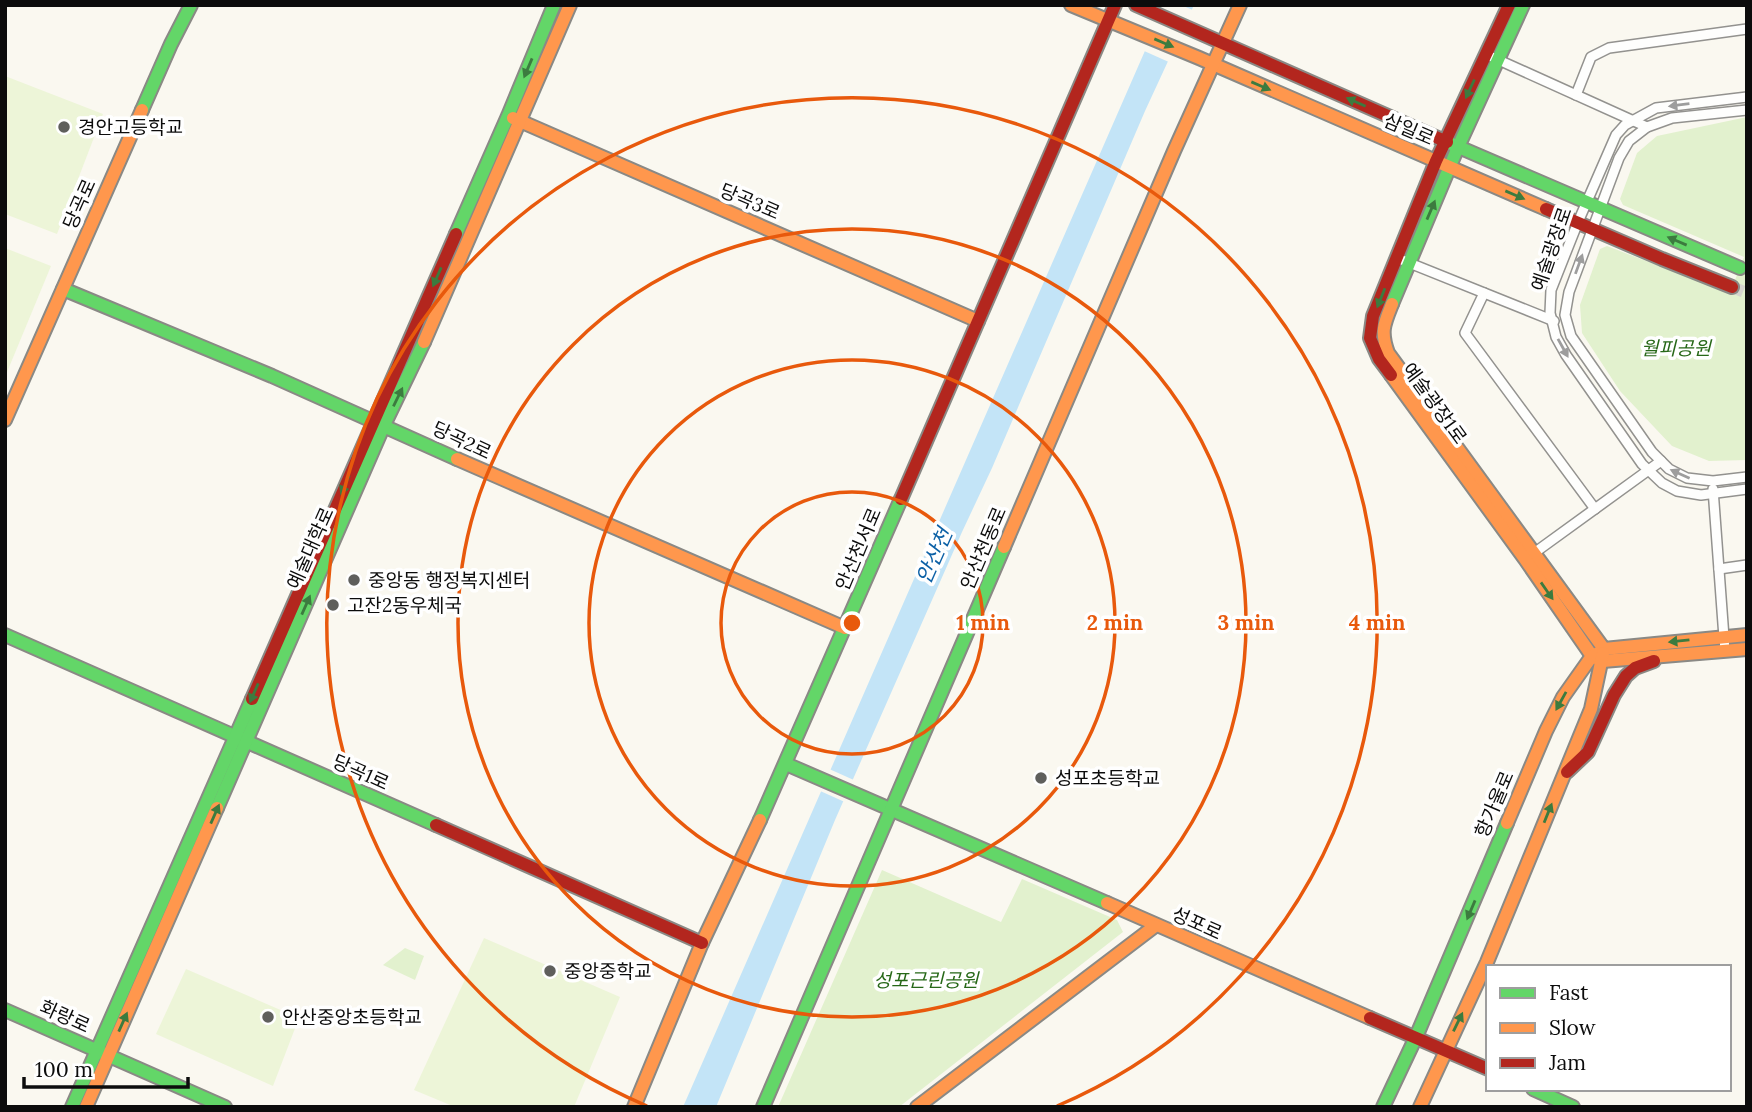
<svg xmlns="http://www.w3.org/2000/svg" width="1752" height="1112" viewBox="0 0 1752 1112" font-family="Lora,'Noto Sans KR',serif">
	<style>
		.green { fill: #e2f1ce }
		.pitch { fill: #edf5d8 }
		.water { fill: #c3e4f7 }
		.pier { fill: #faf8f0 }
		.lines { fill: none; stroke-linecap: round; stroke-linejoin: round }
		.secondary-tunnel { stroke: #d6d5ce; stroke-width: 12; stroke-dasharray: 12 6; stroke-linecap: butt }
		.street-casing { stroke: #93928f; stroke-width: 12 }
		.fast-casing { stroke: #8a8985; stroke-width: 16 }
		.slow-casing { stroke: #8a8985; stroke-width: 16 }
		.jam-casing { stroke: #8a8985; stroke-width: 16 }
		.street { stroke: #fefefd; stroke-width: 9 }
		.fast { stroke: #63d668; stroke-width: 12 }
		.slow { stroke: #ff974d; stroke-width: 12 }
		.jam { stroke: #b3261e; stroke-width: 12 }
		.oneway { fill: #3c7b3f }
		.oneway2 { fill: #9d9d9d }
		.ring { fill: none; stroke: #e8590c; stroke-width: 3.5 }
		.poi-dot { fill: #5f5f5c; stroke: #fff; stroke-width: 2.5 }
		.labels { text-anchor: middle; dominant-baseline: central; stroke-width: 7; stroke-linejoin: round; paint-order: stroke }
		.poi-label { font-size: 19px; fill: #0c0c0c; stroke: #fff; text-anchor: start }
		.street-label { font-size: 19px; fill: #0c0c0c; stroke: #fff }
		.park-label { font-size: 19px; font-style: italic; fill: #276818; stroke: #fff }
		.water-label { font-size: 21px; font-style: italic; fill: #0d61a6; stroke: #fff }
		.centre { fill: #e8590c; stroke: #fff; stroke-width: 3.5 }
		.ring-label { font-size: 21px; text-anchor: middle; font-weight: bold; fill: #e8590c; stroke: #fff; stroke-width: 7; stroke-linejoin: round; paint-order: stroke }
	</style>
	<rect width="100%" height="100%" fill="#faf8f0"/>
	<g class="green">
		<path d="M1747 117V460L1709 461 1672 446 1620 391 1582 333 1580 305 1600 249 1607 246 1730 293 1744 257 1623 205 1620 199 1637 153 1657 136Z"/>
		<path d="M882 870 1001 922 1022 879 1117 920 1123 932 899 1107H778Z"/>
		<path d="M405 948 424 956 415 980 383 965Z"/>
	</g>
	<g class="pitch">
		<path d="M5 76 103 114 57 234 5 214Z"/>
		<path d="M5 248 51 266 5 377Z"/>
		<path d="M484 938 620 997 574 1107H455L414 1090Z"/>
		<path d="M186 969 299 1018 273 1086 156 1034Z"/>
	</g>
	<path class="water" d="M1165 5H1194L1145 111 992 468 962 532 835 820 716 1107H683Z"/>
	<g class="pier">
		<path d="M1162 5H1181L1195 11 1171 63 1142 50Z"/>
		<path d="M827 768 856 781 847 803 818 790Z"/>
	</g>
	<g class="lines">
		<path class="secondary-tunnel" d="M1732 287 1747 293"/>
		<defs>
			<g id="street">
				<path d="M1492 57 1647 127"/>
				<path d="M1576 95 1591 57 1609 48 1747 29"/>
				<path d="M1747 97 1656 108 1625 125 1616 135 1578 222 1551 290 1550 313 1556 337 1566 355 1642 464 1662 483 1677 491 1701 495 1747 489"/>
				<path d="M1747 110 1672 118 1647 127 1629 141 1619 158 1569 292 1565 315 1571 336 1652 452 1669 469 1687 478 1713 481 1747 477"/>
				<path d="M1397 258 1554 321"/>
				<path d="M1484 293 1465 333 1595 509"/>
				<path d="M1713 489 1725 651"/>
				<path d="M1530 556 1661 461"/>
				<path d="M1719 569 1747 565"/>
			</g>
			<g id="fast">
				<path d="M142 110 171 44 191 5"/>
				<path d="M1447 142 1740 268"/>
				<path d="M456 234 508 116 554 5"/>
				<path d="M63 289 272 376 457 459"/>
				<path d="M1392 304 1458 147 1523 5"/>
				<path d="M5 635 436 825"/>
				<path d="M786 764 1107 903"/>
				<path d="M217 808 384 425 424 342"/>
				<path d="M760 820 901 499"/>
				<path d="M5 1010 225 1107"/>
				<path d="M1533 1089 1573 1107"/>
				<path d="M72 1107 252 699"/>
				<path d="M763 1107 1004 547"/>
				<path d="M1383 1107 1416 1037 1507 823"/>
			</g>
			<g id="slow">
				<path d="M1071 5 1199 58 1546 209"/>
				<path d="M513 118 978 321"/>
				<path d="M1392 304C1384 324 1380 331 1388 353L1604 649 1747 635"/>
				<path d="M424 342 570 5"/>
				<path d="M1391 375 1525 559 1592 656 1603 661 1747 649"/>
				<path d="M5 420 142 110"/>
				<path d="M457 459 845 628"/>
				<path d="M1004 547 1174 151 1240 5"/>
				<path d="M1507 823 1546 731 1563 697 1592 656 1598 653"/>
				<path d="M1107 903 1370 1018"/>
				<path d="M86 1107 217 808"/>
				<path d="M634 1107 702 943 760 820"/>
				<path d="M917 1107 1155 926"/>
				<path d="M1420 1107 1487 962 1591 709 1603 653"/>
			</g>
			<g id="jam">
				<path d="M1136 5 1447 142"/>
				<path d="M1546 209 1662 259 1732 287"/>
				<path d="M1391 375 1379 359 1370 338 1373 316 1436 161 1509 5"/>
				<path d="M901 499 1115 5"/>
				<path d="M252 699 456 234"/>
				<path d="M1567 772 1588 752 1614 695 1626 676 1635 668 1654 661"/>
				<path d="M436 825 702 943"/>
				<path d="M1370 1018 1488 1069"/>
			</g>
		</defs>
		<use href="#street" class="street-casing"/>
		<use href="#fast" class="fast-casing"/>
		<use href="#slow" class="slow-casing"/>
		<use href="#jam" class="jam-casing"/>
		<use href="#street" class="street"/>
		<use href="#fast" class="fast"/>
		<use href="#slow" class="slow"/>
		<use href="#jam" class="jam"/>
	</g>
	<defs><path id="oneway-solid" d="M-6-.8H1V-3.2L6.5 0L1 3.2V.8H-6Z" transform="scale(1.75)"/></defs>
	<g class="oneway">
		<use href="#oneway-solid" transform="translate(1164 43) rotate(23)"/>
		<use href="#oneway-solid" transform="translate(528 68) rotate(113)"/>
		<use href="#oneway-solid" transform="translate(1261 86) rotate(23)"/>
		<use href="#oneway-solid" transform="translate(1470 89) rotate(115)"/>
		<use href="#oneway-solid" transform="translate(1356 102) rotate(-156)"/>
		<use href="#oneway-solid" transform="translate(1515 195) rotate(23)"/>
		<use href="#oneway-solid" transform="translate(1431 210) rotate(-67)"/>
		<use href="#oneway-solid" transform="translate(1677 241) rotate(-157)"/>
		<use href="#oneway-solid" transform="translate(437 277) rotate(114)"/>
		<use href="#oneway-solid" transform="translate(1381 298) rotate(112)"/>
		<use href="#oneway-solid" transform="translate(398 397) rotate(-64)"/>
		<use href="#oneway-solid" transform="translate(345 485) rotate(114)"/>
		<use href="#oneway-solid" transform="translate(1547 591) rotate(55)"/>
		<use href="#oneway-solid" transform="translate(306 605) rotate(-66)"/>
		<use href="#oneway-solid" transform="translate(1679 641) rotate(174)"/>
		<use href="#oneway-solid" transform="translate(254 693) rotate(114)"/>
		<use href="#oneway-solid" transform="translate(1561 701) rotate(119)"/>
		<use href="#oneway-solid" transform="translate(1548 813) rotate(-68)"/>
		<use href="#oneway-solid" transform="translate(215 814) rotate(-66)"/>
		<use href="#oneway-solid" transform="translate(1471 910) rotate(113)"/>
		<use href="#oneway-solid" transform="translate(123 1022) rotate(-66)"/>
		<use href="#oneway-solid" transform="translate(1458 1022) rotate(-64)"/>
	</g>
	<g class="oneway2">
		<use href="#oneway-solid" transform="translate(1679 105) rotate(173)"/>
		<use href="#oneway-solid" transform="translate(1579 264) rotate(-70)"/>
		<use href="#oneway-solid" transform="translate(1563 348) rotate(61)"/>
		<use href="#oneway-solid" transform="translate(1680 474) rotate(-156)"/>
	</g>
	<g class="ring">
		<circle cx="852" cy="623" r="131"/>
		<circle cx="852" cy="623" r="263"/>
		<circle cx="852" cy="623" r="394"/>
		<path d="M647 1106A525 525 0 1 1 1057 1106"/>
	</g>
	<g class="poi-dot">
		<circle cx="64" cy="127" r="7"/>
		<circle cx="354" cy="580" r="7"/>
		<circle cx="333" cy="605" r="7"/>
		<circle cx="1041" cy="778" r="7"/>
		<circle cx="550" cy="971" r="7"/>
		<circle cx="268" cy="1017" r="7"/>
	</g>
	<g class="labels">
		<g class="poi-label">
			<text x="78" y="127">경안고등학교</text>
			<text x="368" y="580">중앙동 행정복지센터</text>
			<text x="347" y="605">고잔2동우체국</text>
			<text x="1055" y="778">성포초등학교</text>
			<text x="564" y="971">중앙중학교</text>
			<text x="282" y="1017">안산중앙초등학교</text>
		</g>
		<g class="street-label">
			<text transform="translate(1409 129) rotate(23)">삼일로</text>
			<text transform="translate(750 201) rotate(23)">당곡3로</text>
			<text transform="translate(79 204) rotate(-66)">당곡로</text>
			<text transform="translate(1551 249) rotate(-71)">예술광장로</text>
			<text transform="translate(1435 403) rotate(54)">예술광장1로</text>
			<text transform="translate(462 440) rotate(25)">당곡2로</text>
			<text transform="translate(310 548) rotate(-66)">예술대학로</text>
			<text transform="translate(983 548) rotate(-67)">안산천동로</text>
			<text transform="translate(858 549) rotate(-67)">안산천서로</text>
			<text transform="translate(361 772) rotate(24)">당곡1로</text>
			<text transform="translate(1494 804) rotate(-67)">항가울로</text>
			<text transform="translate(1197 923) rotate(24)">성포로</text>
			<text transform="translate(65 1016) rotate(24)">화랑로</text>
		</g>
		<g class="park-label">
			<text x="1676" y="348">월피공원</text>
			<text x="926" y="980">성포근린공원</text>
		</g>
		<g class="water-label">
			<text transform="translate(934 556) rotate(-66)">안산천</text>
		</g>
	</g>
	<circle cx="852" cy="623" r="10" class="centre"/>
	<g class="ring-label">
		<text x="983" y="630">1 min</text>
		<text x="1115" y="630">2 min</text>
		<text x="1246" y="630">3 min</text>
		<text x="1377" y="630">4 min</text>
	</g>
	<rect width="1752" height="1112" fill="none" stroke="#0c0c0c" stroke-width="14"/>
	<rect x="1486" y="965" width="245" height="126" fill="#ffffff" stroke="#9e9e9e" stroke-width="2"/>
	<rect x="1500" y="988" width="35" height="10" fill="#63d668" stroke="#9e9e9e" stroke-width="2"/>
	<text x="1549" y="1000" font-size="21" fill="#0c0c0c">Fast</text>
	<rect x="1500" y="1023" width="35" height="10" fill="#ff974d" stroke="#9e9e9e" stroke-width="2"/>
	<text x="1549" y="1035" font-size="21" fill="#0c0c0c">Slow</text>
	<rect x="1500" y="1058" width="35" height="10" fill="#b3261e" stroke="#9e9e9e" stroke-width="2"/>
	<text x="1549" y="1070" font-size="21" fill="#0c0c0c">Jam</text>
	<path d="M24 1077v10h164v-10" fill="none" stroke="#0c0c0c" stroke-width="3.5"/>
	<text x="35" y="1077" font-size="21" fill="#0c0c0c" stroke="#ffffff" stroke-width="5" paint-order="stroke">100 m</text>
</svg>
